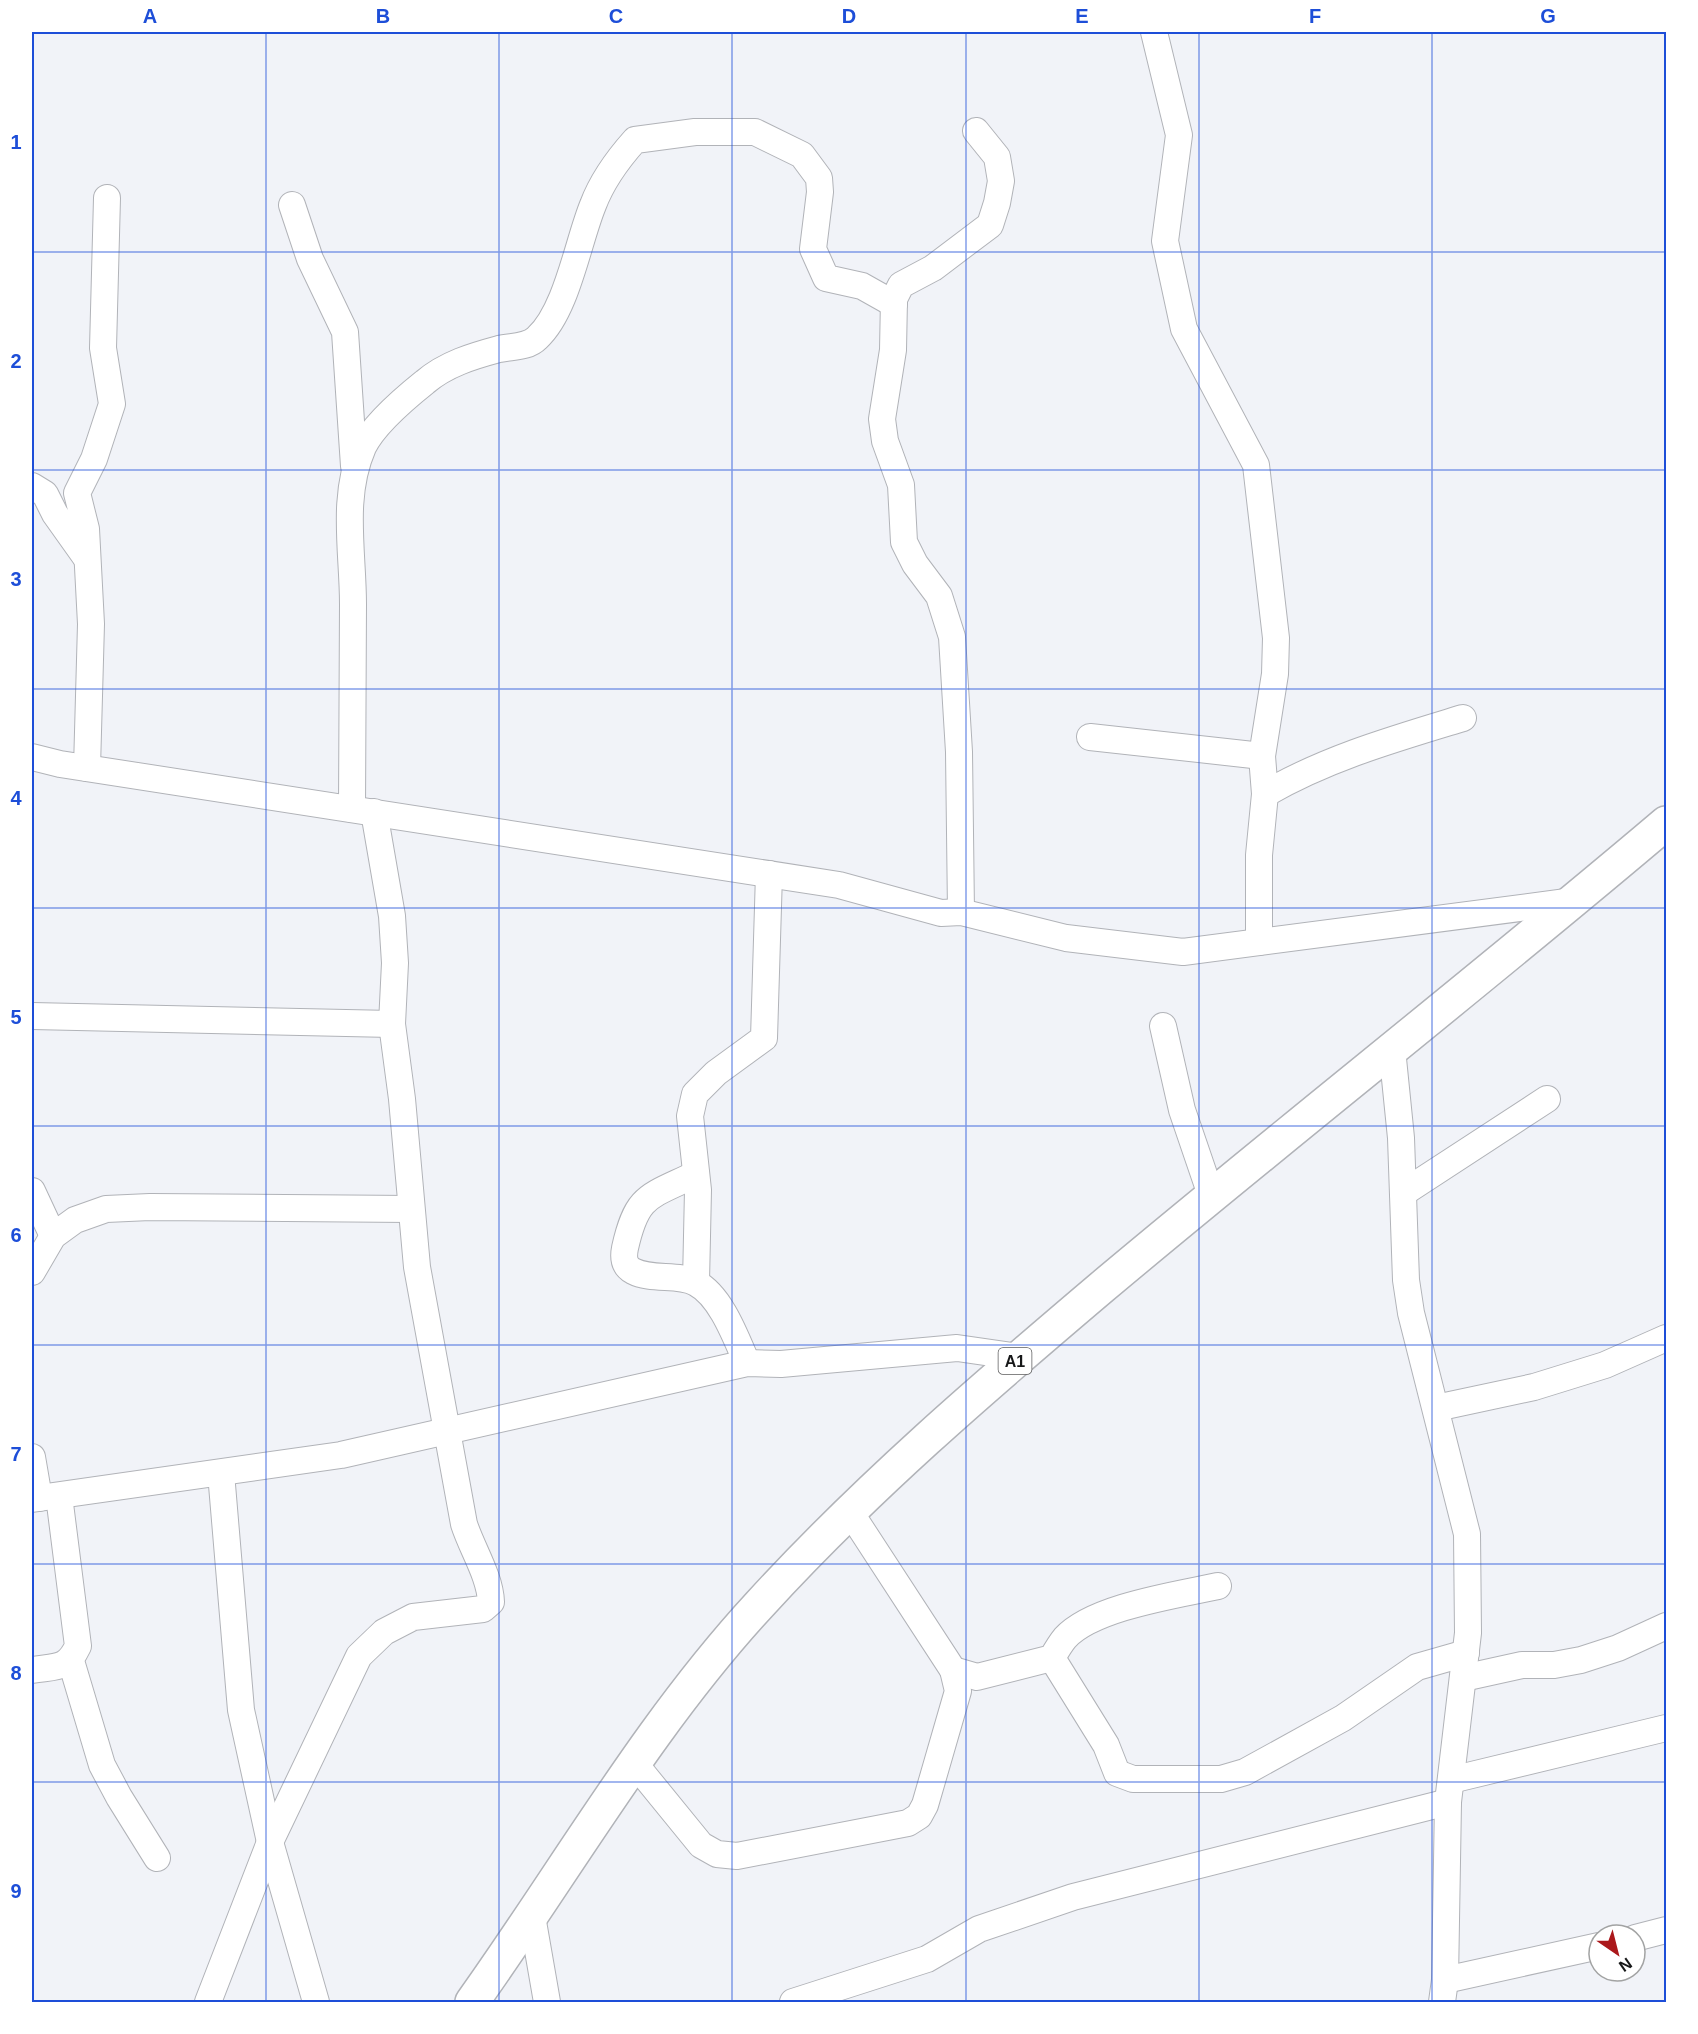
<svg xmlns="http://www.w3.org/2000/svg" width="1698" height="2034" viewBox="0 0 1698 2034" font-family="Helvetica,sans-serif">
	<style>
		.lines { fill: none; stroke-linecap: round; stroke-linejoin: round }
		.minor-casing { stroke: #b1b3b8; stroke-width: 28 }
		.highway-casing { stroke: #b1b3b8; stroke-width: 36 }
		.minor { stroke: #fff; stroke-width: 26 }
		.highway { stroke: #fff; stroke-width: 33 }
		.grid { fill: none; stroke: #1d4ed8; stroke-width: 1.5; stroke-opacity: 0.55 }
		.labels { text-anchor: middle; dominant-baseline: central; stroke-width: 4.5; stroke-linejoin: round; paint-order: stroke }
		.shield { fill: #fff; stroke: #5d5d5e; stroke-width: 1.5 }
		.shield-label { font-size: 16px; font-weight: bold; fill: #171819 }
		.neatline { fill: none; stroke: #1d4ed8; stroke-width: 2 }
		.grid-label { font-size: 20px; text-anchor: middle; font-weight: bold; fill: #1d4ed8 }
	</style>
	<rect width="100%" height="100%" fill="#f1f3f8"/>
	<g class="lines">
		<defs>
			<g id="minor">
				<path d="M1154 32 1179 135 1165 241 1184 329 1256 465 1276 638 1275 674 1262 756 1265 794 1259 855V942"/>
				<path d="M292 205 310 259 345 332 354 466"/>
				<path d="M32 486 45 494 55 514 87 559"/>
				<path d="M1090 737 1262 756"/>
				<path d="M32 757 60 764 839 885 941 913 961 912 1066 938 1183 952 1574 901"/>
				<path d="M87 768 91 624 86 529 77 493 94 459 112 404 103 348 107 198"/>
				<path d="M1265 794C1327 758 1394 739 1463 718"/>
				<path d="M352 809C352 740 353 672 353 604 353 552 341 497 363 447 374 424 405 398 425 382 446 364 473 356 499 349 512 346 527 348 537 338 567 311 578 241 593 205 602 181 618 159 635 140L695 132H755L802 155 819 178 820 192 813 249 826 278 862 286 894 304"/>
				<path d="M961 912 959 752 952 637 939 596 915 564 904 542 901 485 885 441 882 419 893 350 894 299 901 285 933 268 990 225 997 203 1001 181 997 157 976 131"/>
				<path d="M32 1016 392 1024"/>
				<path d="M1163 1026 1182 1110 1211 1195"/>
				<path d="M1392 1049 1401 1138 1406 1280 1411 1313 1467 1534 1468 1633 1448 1802 1445 1980 1442 2002"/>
				<path d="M696 1174C649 1197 637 1194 625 1248 623 1258 624 1266 633 1271 652 1281 679 1273 696 1283 721 1296 736 1338 747 1363"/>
				<path d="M32 1191 53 1236"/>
				<path d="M1403 1193 1547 1099"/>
				<path d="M32 1272 53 1236 75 1220 106 1209 150 1207 411 1209"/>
				<path d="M696 1282 698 1190 690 1116 695 1094 716 1073 764 1038 769 874"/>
				<path d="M1436 1408 1534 1387 1605 1365 1666 1338"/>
				<path d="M32 1457 39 1498"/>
				<path d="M221 1473 241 1710 270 1842 316 2002"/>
				<path d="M32 1499 341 1455 747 1363 781 1364 957 1348 1019 1357"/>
				<path d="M850 1512 953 1670 977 1677 1052 1658C1056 1651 1060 1644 1065 1638 1093 1607 1177 1595 1218 1586"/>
				<path d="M1052 1658 1106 1745 1117 1773 1133 1779H1221L1245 1772 1343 1718 1417 1667 1466 1653"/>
				<path d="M71 1661 102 1765 119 1797 157 1858"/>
				<path d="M32 1670C56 1666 67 1670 78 1646L59 1496"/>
				<path d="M1463 1678 1522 1665H1554L1581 1660 1618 1648 1666 1626"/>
				<path d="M635 1764 701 1845 717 1854 737 1856 908 1823 919 1816 925 1805 958 1691 953 1670"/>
				<path d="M1451 1780 1666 1728"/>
				<path d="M532 1916 547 2002"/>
				<path d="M1635 1938 1666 1930"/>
				<path d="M1445 1980 1599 1946"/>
				<path d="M208 2002 270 1842 359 1656 384 1632 413 1617 483 1609 491 1602C490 1576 472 1549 464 1524L417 1267 402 1099 392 1024 395 963 392 916 374 812"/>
				<path d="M793 2002 927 1959 979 1929 1073 1897 1448 1802"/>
			</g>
			<path id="highway" d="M472 2002C567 1869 649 1724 760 1604 865 1489 984 1387 1102 1287 1289 1130 1481 980 1666 823"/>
		</defs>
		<use href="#minor" class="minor-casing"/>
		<use href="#highway" class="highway-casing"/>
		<use href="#minor" class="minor"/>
		<use href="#highway" class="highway"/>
	</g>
	<path class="grid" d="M266 32V2002M499 32V2002M732 32V2002M966 32V2002M1199 32V2002M1432 32V2002M32 252H1666M32 470H1666M32 689H1666M32 908H1666M32 1126H1666M32 1345H1666M32 1564H1666M32 1782H1666"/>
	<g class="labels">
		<rect class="shield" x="998.5" y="1348" width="33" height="26" rx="4.5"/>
		<g class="shield-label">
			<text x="1015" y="1361">A1</text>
		</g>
	</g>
	<rect width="1698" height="2034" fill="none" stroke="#ffffff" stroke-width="66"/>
	<g transform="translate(1617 1953) rotate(145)"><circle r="28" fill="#ffffff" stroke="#a2a3a3" stroke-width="1.5"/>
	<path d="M0-4.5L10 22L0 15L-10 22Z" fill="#ab181b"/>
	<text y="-9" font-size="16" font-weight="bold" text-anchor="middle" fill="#171819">N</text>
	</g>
	<rect x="33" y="33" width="1632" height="1968" class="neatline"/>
	<g class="grid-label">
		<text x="150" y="23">A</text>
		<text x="383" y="23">B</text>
		<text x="616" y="23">C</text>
		<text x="849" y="23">D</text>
		<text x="1082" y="23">E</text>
		<text x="1315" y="23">F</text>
		<text x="1548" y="23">G</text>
		<text x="16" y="149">1</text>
		<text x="16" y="368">2</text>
		<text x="16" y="586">3</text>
		<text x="16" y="805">4</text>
		<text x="16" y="1024">5</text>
		<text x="16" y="1242">6</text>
		<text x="16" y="1461">7</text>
		<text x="16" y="1680">8</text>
		<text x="16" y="1898">9</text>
	</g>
</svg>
